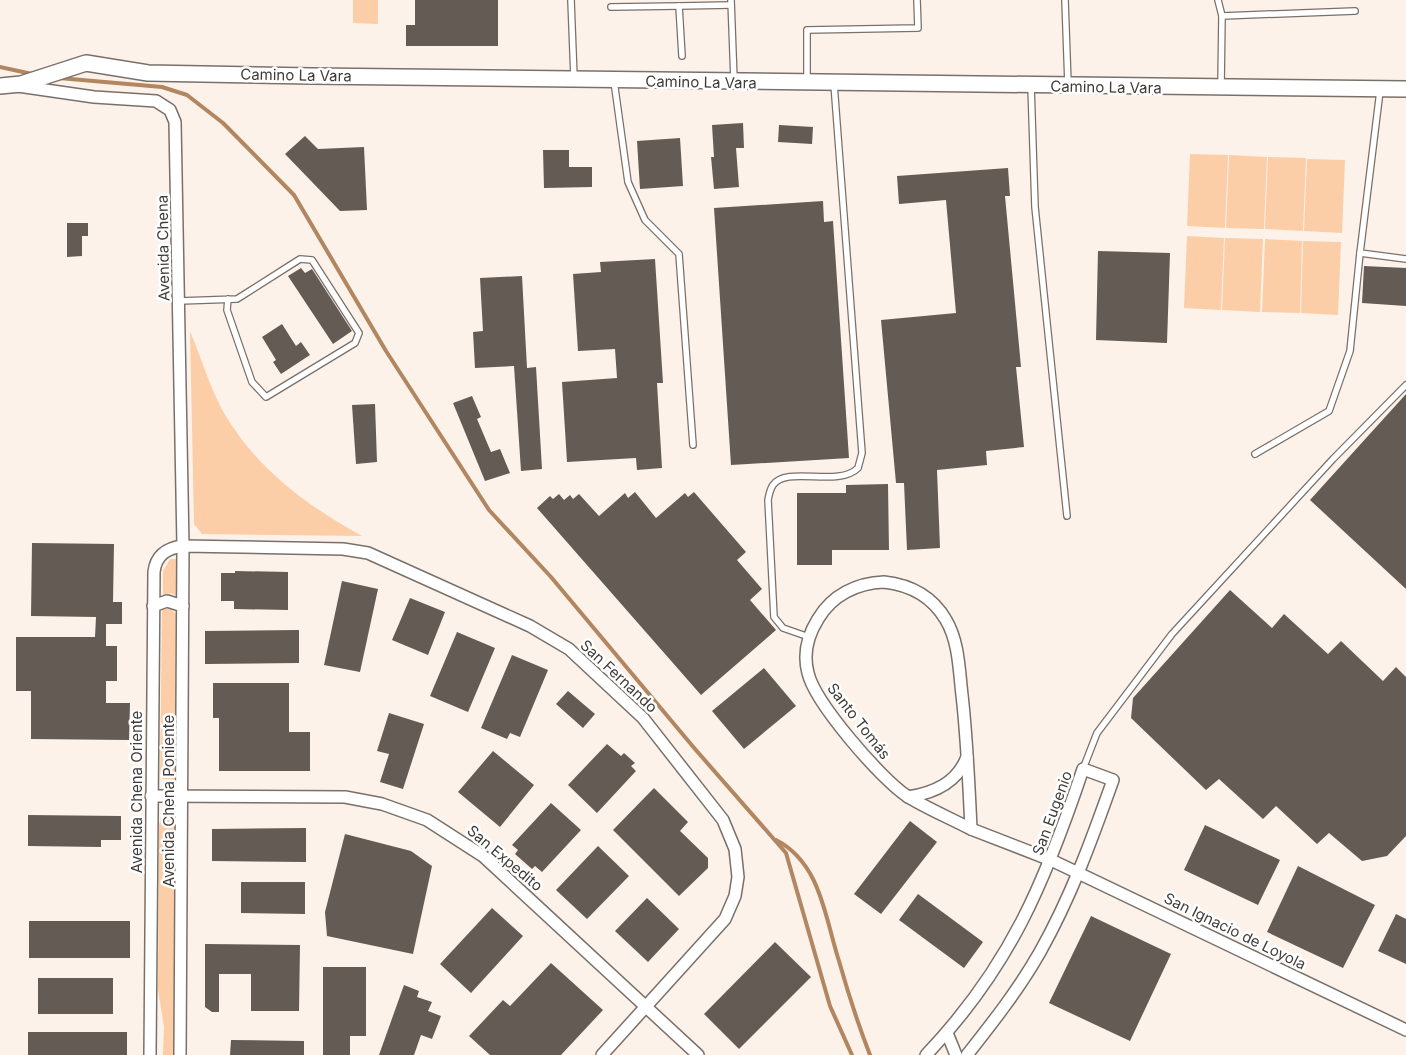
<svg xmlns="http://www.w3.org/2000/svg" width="1406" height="1055" viewBox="0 0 1406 1055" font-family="Inter,sans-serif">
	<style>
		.green { fill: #fccea8 }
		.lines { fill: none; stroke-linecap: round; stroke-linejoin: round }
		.stream { stroke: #b18660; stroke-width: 4 }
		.building { fill: #645b55 }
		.service-casing { stroke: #797069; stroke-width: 8 }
		.minor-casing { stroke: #797069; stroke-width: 14 }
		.tertiary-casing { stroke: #797069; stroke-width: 18 }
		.service { stroke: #fff; stroke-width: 5.5 }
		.minor { stroke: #fff; stroke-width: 11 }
		.tertiary { stroke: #fff; stroke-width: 15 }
		.labels { text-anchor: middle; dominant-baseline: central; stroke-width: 5; stroke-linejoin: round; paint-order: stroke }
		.street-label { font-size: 15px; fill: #403c39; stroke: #fff }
	</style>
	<rect width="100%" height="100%" fill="#fcf2ea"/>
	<g class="green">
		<path d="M353 0H378V24L353 23Z"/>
		<path d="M1190 154 1228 155 1225 228 1187 226Z"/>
		<path d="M1229 155 1267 157 1264 229 1226 228Z"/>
		<path d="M1268 157 1306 158 1303 231 1265 229Z"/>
		<path d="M1307 159 1345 160 1342 233 1304 231Z"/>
		<path d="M1187 236 1224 238 1221 310 1184 308Z"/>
		<path d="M1225 238 1263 239 1260 312 1222 310Z"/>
		<path d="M1265 239 1302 241 1300 313 1262 312Z"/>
		<path d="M1303 241 1341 242 1338 315 1301 313Z"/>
		<path d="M190 331C201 357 210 388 224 413 257 469 306 505 362 536L202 534 194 524Z"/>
		<path d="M170 559H178L177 596 170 593 163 595V571Z"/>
		<path d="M162 609H171L176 614V773L174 780 162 779 160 772Z"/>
		<path d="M170 817 177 823 174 1055H163L164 1027 158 990 159 825 161 818Z"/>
	</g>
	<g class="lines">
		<g class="stream">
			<path d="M0 67 32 74"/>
			<path d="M59 78 162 87 187 95 223 123 294 195 386 351 489 510 551 577 695 749 786 853 830 1006 852 1055"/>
			<path d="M776 840C821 863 825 918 839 961 848 993 858 1024 870 1055"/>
		</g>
	</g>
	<g class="building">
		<path d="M415 0H498V46H406V25H415Z"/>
		<path d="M743 123 744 148H736L739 187 714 189 711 157H714L712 125Z"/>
		<path d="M779 125 813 127 812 144 778 142Z"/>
		<path d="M305 136 318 149 364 147 367 210 340 211 285 154Z"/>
		<path d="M680 138 683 186 640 189 637 141Z"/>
		<path d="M543 150H569V167H592V187L544 188Z"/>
		<path d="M1008 168 1010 196H1005L1021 367H1016L1024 447 986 451 987 465 937 470 940 548 907 550 904 483H896L881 320 956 313 946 200 899 204 897 176Z"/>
		<path d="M823 201 824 222 833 221 849 458 731 465 714 208Z"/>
		<path d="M67 223H88V236H82V256L67 257Z"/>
		<path d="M1098 251 1170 253 1167 343 1096 340Z"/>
		<path d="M655 259 663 383H657L662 468 637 470 636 458 567 462 562 382 617 378 615 349 578 351 573 274 601 272 600 262Z"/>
		<path d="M1364 266 1406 268V306L1362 303Z"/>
		<path d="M301 268 305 273 312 269 352 331 333 344 288 276Z"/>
		<path d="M522 276 527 368 536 367 542 469 521 471 514 366 475 368 473 332 483 331 480 278Z"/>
		<path d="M282 324 296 346 301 342 310 355 281 374 273 362 276 360 262 337Z"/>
		<path d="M1406 394V589L1310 500Z"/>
		<path d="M472 396 481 417 477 419 491 452 500 449 510 473 485 481 453 403Z"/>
		<path d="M375 404 377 462 356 464 352 405Z"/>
		<path d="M888 484 889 550H832V565H797V493H846V485Z"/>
		<path d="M635 492 656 518 685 493 688 497 694 492 746 552 737 560 762 589 750 600 776 630 701 695 537 508 550 496 553 499 559 494 564 500 570 495 573 499 579 494 599 516 625 493 628 498Z"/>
		<path d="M32 543 114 544 113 602H122V624H106V646H117V681H106V703H130L129 740 31 739V691H16V637H95L96 617 31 616Z"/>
		<path d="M235 571 288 572V610L234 609V601H221V573H235Z"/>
		<path d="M342 581 378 589 360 672 324 665Z"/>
		<path d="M1230 590 1272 628 1284 614 1328 654 1341 641 1383 681 1396 667 1406 677V836L1387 856 1362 861 1329 833 1317 844 1276 806 1263 819 1219 779 1206 790 1131 718 1133 698Z"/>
		<path d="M410 598 445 612 428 655 392 640Z"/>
		<path d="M299 630V663L205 664V631Z"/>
		<path d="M457 632 495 648 468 712 430 696Z"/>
		<path d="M512 655 548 670 520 737 510 733 507 739 481 728Z"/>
		<path d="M764 668 796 706 744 749 712 711Z"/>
		<path d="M213 683H289V732H310V771H219V718H213Z"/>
		<path d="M568 691 595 714 583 728 556 704Z"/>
		<path d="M389 713 424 724 403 789 380 782 389 754 377 751Z"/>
		<path d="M607 744 621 756 624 753 635 763 631 766 636 771 597 813 568 785Z"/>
		<path d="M493 751 534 785 500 827 458 792Z"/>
		<path d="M654 788 688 822 680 831 708 858V868L679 896 613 830Z"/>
		<path d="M551 803 581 830 542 872 535 866 532 869 515 854 518 850 512 845Z"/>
		<path d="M28 815 121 816V840H101V847L28 846Z"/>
		<path d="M910 821 937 842 881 914 854 894Z"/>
		<path d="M1205 825 1280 860 1258 905 1184 870Z"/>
		<path d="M306 828V862L212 861V829Z"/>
		<path d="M345 834 411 851 432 866 413 954 327 936 325 912Z"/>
		<path d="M598 846 629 876 587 919 556 890Z"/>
		<path d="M1298 866 1375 905 1343 968 1267 932Z"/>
		<path d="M241 882H305V914L241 913Z"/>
		<path d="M918 894 983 942 964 968 899 920Z"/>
		<path d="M647 898 679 929 648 962 615 931Z"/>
		<path d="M492 908 523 936 471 993 440 964Z"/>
		<path d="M1396 914 1406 919V964L1378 951Z"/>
		<path d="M1091 916 1171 954 1130 1041 1049 1003Z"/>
		<rect x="29" y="921" width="101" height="37"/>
		<path d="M775 942 811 977 739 1049 704 1014Z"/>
		<path d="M205 944 300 945 299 1011H251V974H219V1012H212L205 1007Z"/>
		<path d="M551 963 603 1010 561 1055H490L469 1036 503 1000 510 1006Z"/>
		<path d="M323 967H366V1036H350V1055H323Z"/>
		<rect x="38" y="978" width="75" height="36"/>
		<path d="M404 985 419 991 417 997 432 1002 428 1011 441 1016 432 1039 421 1035 414 1055H379Z"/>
		<rect x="28" y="1032" width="99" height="23"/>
		<path d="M231 1040 304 1041V1055H230Z"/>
	</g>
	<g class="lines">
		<defs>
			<g id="service">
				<path d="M571 0 574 78"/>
				<path d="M731 0 734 80"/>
				<path d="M1065 0 1068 84"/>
				<path d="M1218 0 1222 16"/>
				<path d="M611 7 679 6"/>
				<path d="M682 56 679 6 731 5"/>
				<path d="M614 81 628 182 645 220 679 254 693 445"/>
				<path d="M807 81V30L918 28 917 0"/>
				<path d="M1221 85 1222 16 1355 11"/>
				<path d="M1031 86 1035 207 1067 516"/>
				<path d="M1380 91 1360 253 1406 259"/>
				<path d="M179 301 237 299 300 259 312 260 359 333 355 343 266 397 252 382 227 310 228 299"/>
				<path d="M1255 454 1329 411 1350 351 1360 253"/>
				<path d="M809 637 783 628 774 617 768 500C769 495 770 489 773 485 787 465 838 488 858 468L862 453 834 84"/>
				<path d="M1083 769 1097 733 1172 634 1333 459 1406 385"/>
			</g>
			<g id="minor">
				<path d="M18 86 94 97 156 101 170 110 175 122 183 546 180 1055"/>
				<path d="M884 582C911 585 932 596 946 620 959 642 959 670 962 695 967 739 969 784 971 829 950 818 926 808 907 796 881 779 815 703 808 673 803 654 808 635 818 619 832 595 857 583 884 582Z"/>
				<path d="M153 606 167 601 183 606"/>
				<path d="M151 796 345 797 382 804 427 820 483 856 698 1055"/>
				<path d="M908 797C934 793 957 783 967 757"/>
				<path d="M971 829 1051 860 1406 1030"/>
				<path d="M947 1033 956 1055"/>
				<path d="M150 1055 154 572C156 555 167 548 183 546L343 549 368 553 530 626 569 649 643 718 723 820 735 849 738 877 735 896 725 919 602 1055"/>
				<path d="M926 1055C1010 967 1045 882 1083 769L1113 780C1092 839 1071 897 1040 952 1019 989 993 1022 967 1055"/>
			</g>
			<path id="tertiary" d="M0 86 21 84 86 63 148 73 312 76 1406 89"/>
		</defs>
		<use href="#service" class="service-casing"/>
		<use href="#minor" class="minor-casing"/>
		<use href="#tertiary" class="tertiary-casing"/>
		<use href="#service" class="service"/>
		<use href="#minor" class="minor"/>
		<use href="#tertiary" class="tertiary"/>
	</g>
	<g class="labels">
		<g class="street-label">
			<text transform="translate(296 75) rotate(1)">Camino La Vara</text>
			<text transform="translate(701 82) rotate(1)">Camino La Vara</text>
			<text transform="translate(1106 87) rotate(1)">Camino La Vara</text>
			<text transform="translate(163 248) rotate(-91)">Avenida Chena</text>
			<text transform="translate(619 676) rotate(43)">San Fernando</text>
			<text transform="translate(859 721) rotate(52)">Santo Tomás</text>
			<text transform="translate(136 792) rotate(-90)">Avenida Chena Oriente</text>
			<text transform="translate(168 801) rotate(-90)">Avenida Chena Poniente</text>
			<text transform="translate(1052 813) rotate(-70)">San Eugenio</text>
			<text transform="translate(505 858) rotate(40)">San Expedito</text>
			<text transform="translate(1235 931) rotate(26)">San Ignacio de Loyola</text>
		</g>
	</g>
</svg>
